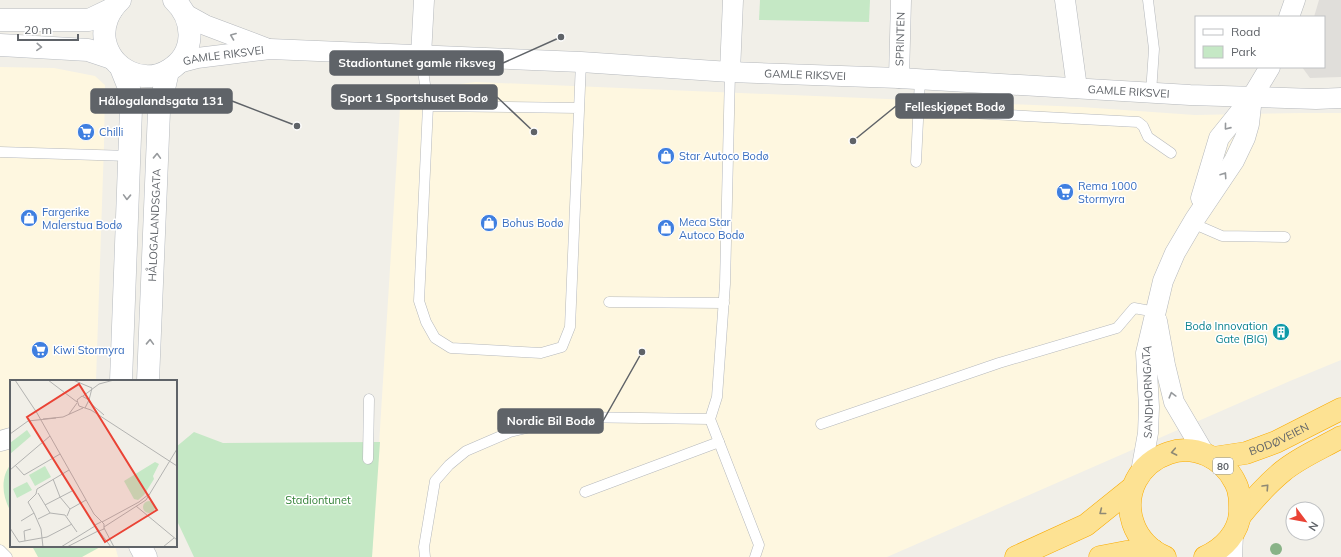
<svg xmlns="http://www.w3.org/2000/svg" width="1341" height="557" viewBox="0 0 1341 557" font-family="Mulish,sans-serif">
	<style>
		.commercial { fill: #fef7e0 }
		.industrial { fill: #e0deda }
		.green { fill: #c5e8c5 }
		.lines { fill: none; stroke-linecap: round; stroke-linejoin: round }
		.lane-casing { stroke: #b5b8bc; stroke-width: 11 }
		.street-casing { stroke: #b5b8bc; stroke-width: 21 }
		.secondary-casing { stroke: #b6babf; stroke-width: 23 }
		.highway-casing { stroke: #f9ab00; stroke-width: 23 }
		.lane { stroke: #fff; stroke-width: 10 }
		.street { stroke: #fff; stroke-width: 20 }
		.secondary { stroke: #fff; stroke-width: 22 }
		.highway { stroke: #fde293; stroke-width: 22 }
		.tree { fill: #89b387 }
		.oneway { stroke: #979a9d }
		.oneway2 { stroke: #8e8975 }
		.labels { text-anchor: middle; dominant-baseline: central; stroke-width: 3; stroke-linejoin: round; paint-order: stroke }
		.shield { fill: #fff; stroke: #8f9295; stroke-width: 1 }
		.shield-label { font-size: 10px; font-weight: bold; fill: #5f6368 }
		.street-label { font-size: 11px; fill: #5f6368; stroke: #fff }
		.shop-label { font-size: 11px; fill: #366cbe; stroke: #fff; text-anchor: start }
		.culture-label { font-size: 11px; fill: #0d838f; stroke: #fff; text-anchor: end }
		.park-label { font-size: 11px; fill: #348238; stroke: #fff }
		.inset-road { fill: none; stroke: #b3b3b1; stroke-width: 1 }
		.view { fill: #ea4335; fill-opacity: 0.15; stroke: #ea4335; stroke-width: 2 }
		.inset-edge { fill: none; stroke: #5f6368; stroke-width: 2 }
		.leader { fill: none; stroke: #5f6368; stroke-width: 1.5 }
		.callout-dot { fill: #5f6368; stroke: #fff; stroke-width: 1.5 }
		.callout { fill: #5f6368; stroke: #5f6368; stroke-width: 1.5 }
		.callout-label { font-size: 12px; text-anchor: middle; font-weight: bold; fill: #fff }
	</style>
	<rect width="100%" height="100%" fill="#f1efe8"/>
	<g class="commercial">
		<path d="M0 67 54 68 95 76 105 85 104 145 96 381H11V546H115L118 557H0Z"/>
		<path d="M475 82 1081 107 1195 115 1302 113H1341V360L1290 381 887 557H372L401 92Z"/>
	</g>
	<path class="industrial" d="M1319 0H1341V77L1310 78 1302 67H1324V17H1314Z"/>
	<g class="green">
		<path d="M760 0H870L869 22 759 20Z"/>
		<path d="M194 432 223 443 380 442 372 557H194L178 523 176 508V447Z"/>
		<path d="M11 464V512C2 497 0 477 11 464Z"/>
		<path d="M32 546H102L82 557H38Z"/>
	</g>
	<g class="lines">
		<defs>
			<g id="lane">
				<path d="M1148 0 1154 49 1151 93"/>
				<path d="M421 56 428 106"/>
				<path d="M730 72 725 284 717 397 710 419 759 545 755 557"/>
				<path d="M579 108 428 106 419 301 426 322 435 338 451 348 541 353 562 347 570 327 578 135C579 111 580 86 581 62"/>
				<path d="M970 113 1138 122 1143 126 1148 137 1171 153"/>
				<path d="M0 152 129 156"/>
				<path d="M916 162 920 79"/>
				<path d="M1192 223 1222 236 1285 237"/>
				<path d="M609 302 724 303"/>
				<path d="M821 424 999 363 1117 328 1134 308 1156 312"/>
				<path d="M368 459 369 399"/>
				<path d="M585 492 719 442"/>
				<path d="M0 550 7 557"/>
				<path d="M425 557 424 547 435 481 449 465 466 451 510 432 572 417 710 419"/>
			</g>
			<g id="street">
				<path d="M1065 0 1077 88"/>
				<path d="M185 14 205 25 266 48"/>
				<path d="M1289 17 1295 0"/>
				<path d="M421 56 424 0"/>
				<path id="s1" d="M178 63 197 58 270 49 581 62 730 72 899 78 1190 95 1316 99 1341 98"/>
				<path d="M730 72 733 0"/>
				<path id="s2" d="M899 78 901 0"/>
				<path d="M1201 198 1219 138 1252 97 1270 67"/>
				<path d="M1157 321 1165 365 1174 402 1204 453"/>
				<path d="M0 441 11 438"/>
				<path id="s3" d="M1141 472 1148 433 1149 407 1146 353 1163 281 1175 253 1195 219 1234 161 1245 138 1249 124 1252 97"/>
				<path d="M1232 557 1233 534"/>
			</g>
			<g id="secondary">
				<path d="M120 0C109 10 102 26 105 41 111 69 143 86 169 70 196 54 195 20 174 0"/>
				<path d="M0 20H89L112 9"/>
				<path d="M0 45 88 50 112 58"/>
				<path d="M121 381 131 109 129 88 121 68"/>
				<path id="s4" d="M148 381 159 111 168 71"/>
				<path d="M140 546 146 557"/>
			</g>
			<g id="highway">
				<path id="s5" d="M1213 458 1246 453 1276 442 1341 409"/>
				<path d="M1240 516C1253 500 1267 484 1283 471 1300 457 1322 448 1341 437"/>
				<path d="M1016 557 1086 525 1132 488"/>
				<path d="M1100 557 1126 552 1153 550"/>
				<path d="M1165 557C1150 551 1138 538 1133 523 1123 493 1139 463 1169 453 1195 444 1223 458 1235 482 1240 491 1240 501 1240 512 1239 533 1223 549 1205 557"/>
			</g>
		</defs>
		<use href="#lane" class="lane-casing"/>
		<use href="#street" class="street-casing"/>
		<use href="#secondary" class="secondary-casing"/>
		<use href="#highway" class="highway-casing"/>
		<use href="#lane" class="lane"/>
		<use href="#street" class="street"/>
		<use href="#secondary" class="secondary"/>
		<use href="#highway" class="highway"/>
	</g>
	<circle class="tree" cx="1276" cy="549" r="6"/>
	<defs><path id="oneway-chevron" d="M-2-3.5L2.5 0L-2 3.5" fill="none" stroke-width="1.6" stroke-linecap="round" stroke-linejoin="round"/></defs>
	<g class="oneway">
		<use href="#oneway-chevron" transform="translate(233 36) rotate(-159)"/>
		<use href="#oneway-chevron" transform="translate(39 47) rotate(3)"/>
		<use href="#oneway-chevron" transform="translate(1227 127) rotate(129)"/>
		<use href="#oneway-chevron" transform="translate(157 156) rotate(-88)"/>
		<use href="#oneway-chevron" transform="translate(1224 175) rotate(-56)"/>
		<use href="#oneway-chevron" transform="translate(127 197) rotate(92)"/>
		<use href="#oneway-chevron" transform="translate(150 342) rotate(-88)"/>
		<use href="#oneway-chevron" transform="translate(1172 395) rotate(-105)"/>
	</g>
	<g class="oneway2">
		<use href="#oneway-chevron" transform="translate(1174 452) rotate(169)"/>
		<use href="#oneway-chevron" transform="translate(1266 487) rotate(-47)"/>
		<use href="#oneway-chevron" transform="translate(1102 512) rotate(142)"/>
	</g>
	<defs>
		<symbol id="supermarket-disc" viewBox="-11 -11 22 22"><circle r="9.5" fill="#3f7fe0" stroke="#fff"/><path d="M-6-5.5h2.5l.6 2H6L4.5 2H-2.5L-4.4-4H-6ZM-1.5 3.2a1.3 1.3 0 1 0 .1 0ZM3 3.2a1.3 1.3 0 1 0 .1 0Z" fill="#fff"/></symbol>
		<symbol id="shop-disc" viewBox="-11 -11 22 22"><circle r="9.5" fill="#3f7fe0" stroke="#fff"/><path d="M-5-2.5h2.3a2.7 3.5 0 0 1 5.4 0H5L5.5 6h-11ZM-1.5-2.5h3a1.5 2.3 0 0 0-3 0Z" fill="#fff"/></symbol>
		<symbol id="building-disc" viewBox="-11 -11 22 22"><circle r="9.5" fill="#0f9aa8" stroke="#fff"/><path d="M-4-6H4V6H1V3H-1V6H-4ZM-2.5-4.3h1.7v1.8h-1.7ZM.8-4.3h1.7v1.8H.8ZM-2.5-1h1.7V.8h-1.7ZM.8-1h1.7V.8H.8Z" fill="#fff"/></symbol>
	</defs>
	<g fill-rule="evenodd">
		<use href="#supermarket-disc" x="76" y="122" width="20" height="20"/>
		<use href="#shop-disc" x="656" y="146" width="20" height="20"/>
		<use href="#supermarket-disc" x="1055" y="182" width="20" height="20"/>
		<use href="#shop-disc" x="19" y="208" width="20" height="20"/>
		<use href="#shop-disc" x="479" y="213" width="20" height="20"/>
		<use href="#shop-disc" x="656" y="218" width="20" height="20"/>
		<use href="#building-disc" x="1271" y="322" width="20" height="20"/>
		<use href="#supermarket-disc" x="30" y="340" width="20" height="20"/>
	</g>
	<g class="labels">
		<rect class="shield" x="1213" y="458" width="20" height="16" rx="3"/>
		<g class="shield-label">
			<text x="1223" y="466">80</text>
		</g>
		<g class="street-label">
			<text stroke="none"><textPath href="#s2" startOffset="39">SPRINTEN</textPath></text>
			<text stroke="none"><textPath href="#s1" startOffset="46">GAMLE RIKSVEI</textPath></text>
			<text stroke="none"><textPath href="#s1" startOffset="629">GAMLE RIKSVEI</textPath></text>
			<text stroke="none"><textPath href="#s1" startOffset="953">GAMLE RIKSVEI</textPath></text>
			<text stroke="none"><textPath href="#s4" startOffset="156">HÅLOGALANDSGATA</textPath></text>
			<text stroke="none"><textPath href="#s3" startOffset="81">SANDHORNGATA</textPath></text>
			<text stroke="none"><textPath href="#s5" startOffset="69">BODØVEIEN</textPath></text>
		</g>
		<g class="shop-label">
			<text x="99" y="132">Chilli</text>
			<text x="679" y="156">Star Autoco Bodø</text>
			<text x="1078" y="186">Rema 1000<tspan x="1078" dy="13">Stormyra</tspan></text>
			<text x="42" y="212">Fargerike<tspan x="42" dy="13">Malerstua Bodø</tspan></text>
			<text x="679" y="222">Meca Star<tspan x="679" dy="13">Autoco Bodø</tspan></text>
			<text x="502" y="223">Bohus Bodø</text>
			<text x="53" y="350">Kiwi Stormyra</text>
		</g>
		<g class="culture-label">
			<text x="1268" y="326">Bodø Innovation<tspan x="1268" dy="13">Gate (BIG)</tspan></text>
		</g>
		<g class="park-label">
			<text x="318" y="500">Stadiontunet</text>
		</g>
	</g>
	<g transform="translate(10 380)">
		<rect width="167" height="167" fill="#f1efe8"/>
		<path d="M17 50 21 56 0 74V63ZM145 82 149 84 143 96 144 99 134 115 128 120 124 119 114 101ZM35 86 41 97 25 106 19 95ZM17 102 22 110 7 118 3 109ZM133 127a6 6 0 1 1 12 0a6 6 0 1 1-12 0Z" fill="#c5e8c5"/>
		<path class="inset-road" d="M5 0 27 33 84 134 94 144V149L89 151 85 145 91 142M38 0 67 22M63 0 82 8M73 16 89 4 104 0M79 20 82 8M79 22 94 35M75 28 79 20 72 16 67 20 69 26 81 30 167 86M59 34 67 23M33 39 53 37 73 28M0 54 18 41 46 38M5 85 14 95 50 74M0 90 40 56M43 99 50 117 60 129 57 136M28 113 40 133M35 125 62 111M126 126 167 160M60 129 76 120M24 133 18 122 26 114 27 109 59 90M28 139 40 133 55 135 67 152M11 141 24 133 31 149 33 167M92 142 129 122 139 114M94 147 136 120 167 69M0 148 9 162 37 157 62 144M94 148 104 167M89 151 101 167M15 161 14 151 21 149M51 167 85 146M57 167 88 151M153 167 164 158"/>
		<path class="view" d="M69 4 147 130 95 162 17 37Z"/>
		<rect width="167" height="167" class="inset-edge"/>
	</g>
	<path class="leader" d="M561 37L503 63M534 132L497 97M297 126L232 101M853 141L896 106M642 352L603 421"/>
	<g class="callout-dot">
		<circle cx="561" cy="37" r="4"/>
		<circle cx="534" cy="132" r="4"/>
		<circle cx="297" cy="126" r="4"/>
		<circle cx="853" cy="141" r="4"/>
		<circle cx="642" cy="352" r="4"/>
	</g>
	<g class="callout">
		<rect x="330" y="51" width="173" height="24" rx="4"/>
		<rect x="332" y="85" width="165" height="24" rx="4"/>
		<rect x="91" y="89" width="141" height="24" rx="4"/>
		<rect x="896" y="94" width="117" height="24" rx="4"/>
		<rect x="498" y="409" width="105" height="24" rx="4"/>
	</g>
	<g class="callout-label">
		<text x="417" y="67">Stadiontunet gamle riksveg</text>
		<text x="414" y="102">Sport 1 Sportshuset Bodø</text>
		<text x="161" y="105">Hålogalandsgata 131</text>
		<text x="955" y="111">Felleskjøpet Bodø</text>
		<text x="551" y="425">Nordic Bil Bodø</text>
	</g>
	<rect x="1195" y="16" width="130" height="52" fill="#ffffff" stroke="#bfc1c3"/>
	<rect x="1203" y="29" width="20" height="6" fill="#ffffff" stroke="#bfc1c3"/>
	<text x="1231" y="36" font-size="12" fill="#5f6368">Road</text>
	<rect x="1203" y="46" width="20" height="12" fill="#c5e8c5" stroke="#bfc1c3"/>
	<text x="1231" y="56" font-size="12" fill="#5f6368">Park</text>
	<g transform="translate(1305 521) rotate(122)"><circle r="19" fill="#ffffff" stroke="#bfc1c3"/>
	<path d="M0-3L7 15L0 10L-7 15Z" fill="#ea4335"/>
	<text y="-6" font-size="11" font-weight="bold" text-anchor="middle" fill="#5f6368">N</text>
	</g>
	<path d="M18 34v6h60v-6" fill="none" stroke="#5f6368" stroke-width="2"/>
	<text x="24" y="34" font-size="12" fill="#5f6368" stroke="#ffffff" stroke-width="3" paint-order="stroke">20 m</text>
</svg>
